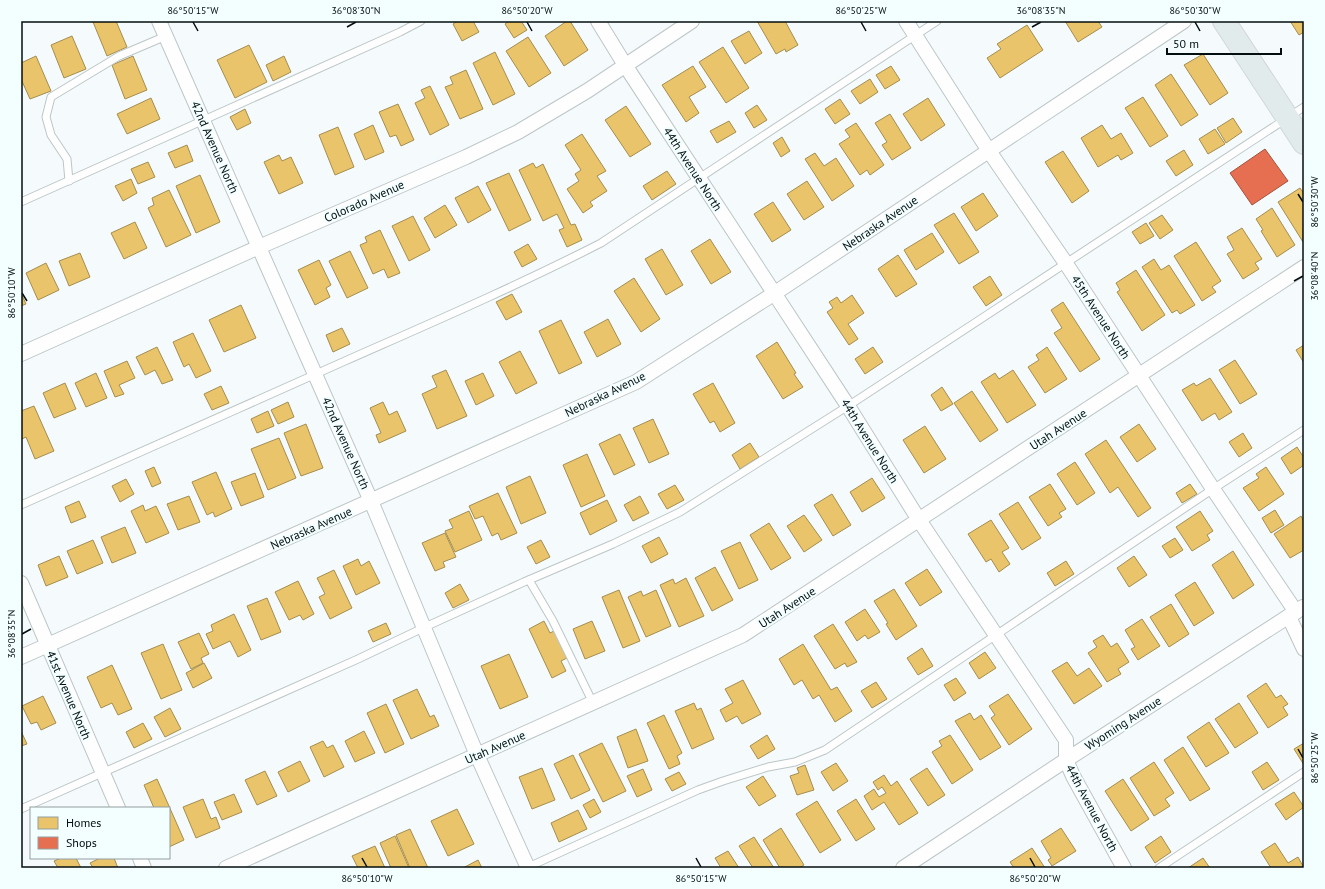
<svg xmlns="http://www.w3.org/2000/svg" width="1325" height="889" viewBox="0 0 1325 889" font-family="'PT Sans',sans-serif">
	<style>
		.homes { fill: #e9c46a; stroke: #a48d4f }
		.shops { fill: #e76f51; stroke: #a3523d }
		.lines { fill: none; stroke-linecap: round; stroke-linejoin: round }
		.lane-casing { stroke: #bdc6c7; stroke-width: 9 }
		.street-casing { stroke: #bdc6c7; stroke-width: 16 }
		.primary-casing { stroke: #d3d7d8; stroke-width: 24 }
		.lane { stroke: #fefeff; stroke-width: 7 }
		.street { stroke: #fefeff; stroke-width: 14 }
		.primary { stroke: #e1ebec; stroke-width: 22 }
		.ticks { fill: none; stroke: #040e0f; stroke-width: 1.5 }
		.labels { text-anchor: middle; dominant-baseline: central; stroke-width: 4; stroke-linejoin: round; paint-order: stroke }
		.street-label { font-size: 12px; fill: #040e0f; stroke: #f2feff }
		.neatline { fill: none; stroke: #040e0f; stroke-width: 1.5 }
		.ticks-label { font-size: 10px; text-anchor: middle; fill: #040e0f }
	</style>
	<rect width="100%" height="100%" fill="#f5fbfc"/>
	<g class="homes">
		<path d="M96 21H116L127 47 107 56 93 22Z"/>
		<path d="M458 21H473L479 32 462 41 453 24Z"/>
		<path d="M509 21H521L527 30 514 38 505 24Z"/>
		<path d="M567 21H570L588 50 564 66 545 36Z"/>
		<path d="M757 21H785L798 45 786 52 785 49 776 54Z"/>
		<path d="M1065 21H1098L1102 27 1078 42Z"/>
		<path d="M1290 21H1304V32L1299 35Z"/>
		<path d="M1027 25 1043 50 1000 78 987 58 1001 49 997 44Z"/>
		<path d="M749 31 762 53 745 64 731 41Z"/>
		<path d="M72 36 86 69 64 78 51 45Z"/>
		<path d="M528 37 551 73 529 87 506 51Z"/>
		<path d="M249 45 267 82 235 98 217 60Z"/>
		<path d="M723 47 749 88 726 103 699 62Z"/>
		<path d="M495 52 515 94 493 105 473 63Z"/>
		<path d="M1203 54 1228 93 1210 105 1184 65Z"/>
		<path d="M36 56 51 91 30 99 21 79V63Z"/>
		<path d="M133 56 147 90 125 99 112 65Z"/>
		<path d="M284 56 291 72 273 81 266 65Z"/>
		<path d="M693 66 706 87 689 97 699 113 686 122 662 85Z"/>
		<path d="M891 66 900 80 885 89 876 75Z"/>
		<path d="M466 70 483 109 460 119 445 87 453 84 450 77Z"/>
		<path d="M1171 74 1198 115 1181 126 1155 85Z"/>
		<path d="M870 79 878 92 860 104 851 91Z"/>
		<path d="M430 86 449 125 430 135 415 103 425 98 421 90Z"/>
		<path d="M1143 97 1168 136 1150 147 1125 108Z"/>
		<path d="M151 98 160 119 127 134 117 114Z"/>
		<path d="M928 98 945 125 921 141 903 114Z"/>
		<path d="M840 99 850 114 835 124 825 109Z"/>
		<path d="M398 104 414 140 401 146 396 135 390 137 379 112Z"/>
		<path d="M757 105 767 120 754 128 745 113Z"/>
		<path d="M626 106 651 144 630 157 605 120Z"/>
		<path d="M245 109 251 123 237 130 230 117Z"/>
		<path d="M890 114 911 148 892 160 882 145 887 142 875 123Z"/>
		<path d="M1233 118 1242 132 1226 143 1217 128Z"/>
		<path d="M729 121 736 132 717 143 710 131Z"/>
		<path d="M856 123 884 165 870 175 867 170 860 175 839 144 850 137 845 130Z"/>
		<path d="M373 125 384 152 365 160 354 134Z"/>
		<path d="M1102 125 1111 139 1121 133 1133 153 1121 160 1118 155 1098 167 1081 138Z"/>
		<path d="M338 127 354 167 335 175 319 135Z"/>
		<path d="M1215 129 1225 144 1208 154 1199 139Z"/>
		<path d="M582 134 606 171 597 176 607 191 590 202 593 206 583 213 567 189 579 181 575 174 581 170 565 145Z"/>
		<path d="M782 137 790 151 781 157 773 143Z"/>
		<path d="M187 145 193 161 175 168 168 153Z"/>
		<path d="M1184 150 1193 165 1176 176 1166 161Z"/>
		<path d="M1063 151 1089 191 1072 203 1045 162Z"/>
		<path d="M815 153 824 166 836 158 854 186 832 201 805 159Z"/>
		<path d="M279 155 282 161 291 157 303 183 279 194 264 162Z"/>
		<path d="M148 162 155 177 138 184 131 169Z"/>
		<path d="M533 163 536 168 543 164 571 225 575 224 582 240 567 247 559 230 564 228 557 214 543 221 519 170Z"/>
		<path d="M667 171 676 184 652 200 643 186Z"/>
		<path d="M509 173 531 220 509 231 486 183Z"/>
		<path d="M200 175 220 222 196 233 176 186Z"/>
		<path d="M131 179 137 193 123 201 115 186Z"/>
		<path d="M807 181 824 207 804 220 787 194Z"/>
		<path d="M478 186 491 210 468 223 455 198Z"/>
		<path d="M1300 188 1304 194 1303 242 1278 202Z"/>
		<path d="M169 190 191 235 166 247 148 208 154 205 152 198Z"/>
		<path d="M983 193 998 216 976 231 961 207Z"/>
		<path d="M773 202 791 230 772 242 754 214Z"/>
		<path d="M445 205 457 225 435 238 424 218Z"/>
		<path d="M1272 208 1295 245 1277 257 1261 231 1263 230 1256 219Z"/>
		<path d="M954 213 979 252 959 264 934 225Z"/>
		<path d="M1162 215 1173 230 1160 239 1149 223Z"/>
		<path d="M413 216 430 250 409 261 392 226Z"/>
		<path d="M135 222 147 248 124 259 111 233Z"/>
		<path d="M1146 223 1154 236 1140 244 1132 232Z"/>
		<path d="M1242 228 1262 259 1255 263 1259 269 1243 279 1227 254 1234 250 1227 237Z"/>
		<path d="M380 230 400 273 388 278 384 269 373 274 360 245 367 242 365 237Z"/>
		<path d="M932 233 944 252 916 270 904 250Z"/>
		<path d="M710 239 731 272 711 284 691 251Z"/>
		<path d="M1196 242 1221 281 1212 287 1216 292 1202 301 1174 256Z"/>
		<path d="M528 244 537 259 522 267 514 252Z"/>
		<path d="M662 249 683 285 666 295 645 259Z"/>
		<path d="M350 251 368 288 347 298 329 261Z"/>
		<path d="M80 253 90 277 69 286 59 261Z"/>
		<path d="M898 255 917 284 896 297 878 269Z"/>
		<path d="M1154 259 1161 270 1169 265 1195 305 1180 314 1177 310 1172 313 1142 267Z"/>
		<path d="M319 260 331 285 326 288 330 297 315 305 298 270Z"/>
		<path d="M46 263 59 290 38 300 26 273Z"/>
		<path d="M1136 270 1165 315 1142 331 1117 292 1120 290 1116 283Z"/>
		<path d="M990 276 1002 295 986 306 973 287Z"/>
		<path d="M634 278 660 319 641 332 614 291Z"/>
		<path d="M21 293 26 304 21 306Z"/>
		<path d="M512 294 522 312 506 320 496 302Z"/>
		<path d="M852 295 864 313 848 324 858 339 849 345 827 312 833 308 829 302 837 297 841 303Z"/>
		<path d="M1063 302 1100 359 1080 372 1054 333 1062 328 1051 310Z"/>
		<path d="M241 305 256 338 224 352 209 320Z"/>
		<path d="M608 319 621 344 597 357 584 332Z"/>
		<path d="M561 320 582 363 559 374 539 331Z"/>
		<path d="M342 328 350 344 333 352 326 335Z"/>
		<path d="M193 333 211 371 196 378 189 364 184 367 173 342Z"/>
		<path d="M777 342 796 373 794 374 803 387 783 399 756 356Z"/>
		<path d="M1304 345V363L1296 350Z"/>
		<path d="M157 347 173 380 162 384 155 370 145 375 136 357Z"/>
		<path d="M873 347 883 362 865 374 855 359Z"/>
		<path d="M1047 347 1067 379 1045 393 1028 367 1039 360 1036 355Z"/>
		<path d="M520 351 537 383 516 394 499 362Z"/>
		<path d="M1235 360 1257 394 1240 404 1219 370Z"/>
		<path d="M127 361 135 378 119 385 124 394 115 397 104 371Z"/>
		<path d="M446 370 467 416 437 429 422 394 437 387 432 376Z"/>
		<path d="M1013 370 1036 405 1007 423 981 382 995 373 999 379Z"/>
		<path d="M96 373 107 398 86 407 75 383Z"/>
		<path d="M483 373 494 396 476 405 465 381Z"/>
		<path d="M1210 378 1232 412 1219 420 1215 413 1202 421 1182 390 1194 383 1196 386Z"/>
		<path d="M65 383 76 409 54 418 43 393Z"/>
		<path d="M713 383 735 423 720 432 714 421 710 423 693 394Z"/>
		<path d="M221 386 229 403 212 410 204 394Z"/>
		<path d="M942 387 953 404 941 411 931 395Z"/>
		<path d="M972 391 998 430 980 442 954 403Z"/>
		<path d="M288 402 294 417 278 424 271 410Z"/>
		<path d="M383 402 389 415 397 411 406 431 379 443 376 435 381 433 370 408Z"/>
		<path d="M34 406 54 451 35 459 26 437 22 439 21 437V411Z"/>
		<path d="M268 411 274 426 257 433 251 419Z"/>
		<path d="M653 419 669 454 649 463 633 428Z"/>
		<path d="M306 424 323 468 301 476 284 433Z"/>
		<path d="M1139 424 1156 449 1137 462 1120 437Z"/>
		<path d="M925 426 946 459 924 473 903 440Z"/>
		<path d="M1243 433 1252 448 1239 457 1229 442Z"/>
		<path d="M620 434 635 465 614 475 599 444Z"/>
		<path d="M279 438 296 478 268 490 251 449Z"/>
		<path d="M1106 440 1151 508 1138 517 1118 487 1110 493 1085 454Z"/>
		<path d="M750 443 759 457 740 469 732 455Z"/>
		<path d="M1297 447 1304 458V465L1291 474 1281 458Z"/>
		<path d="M587 454 605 496 581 507 563 465Z"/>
		<path d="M1075 462 1095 493 1077 505 1057 474Z"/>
		<path d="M154 467 161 483 152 487 145 471Z"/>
		<path d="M1266 467 1284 494 1259 511 1243 488 1259 478 1256 474Z"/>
		<path d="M216 472 232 509 215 517 213 512 207 515 192 482Z"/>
		<path d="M255 473 264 497 241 506 231 482Z"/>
		<path d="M530 476 546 513 521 524 506 487Z"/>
		<path d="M872 478 885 498 862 512 850 492Z"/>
		<path d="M126 479 134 494 120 502 112 486Z"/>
		<path d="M1050 484 1066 509 1059 513 1062 517 1048 526 1029 497Z"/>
		<path d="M1190 484 1197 494 1182 503 1176 493Z"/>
		<path d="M675 485 684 500 667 509 658 494Z"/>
		<path d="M498 493 517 533 501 540 498 533 492 536 483 516 475 519 469 506Z"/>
		<path d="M832 494 851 525 833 536 814 505Z"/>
		<path d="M189 496 200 522 178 530 167 504Z"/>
		<path d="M640 496 649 513 633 521 624 505Z"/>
		<path d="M607 500 617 521 590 535 580 513Z"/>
		<path d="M79 501 86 517 71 523 65 507Z"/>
		<path d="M1018 502 1041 538 1022 550 999 514Z"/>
		<path d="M143 505 145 511 156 506 169 533 146 543 131 511Z"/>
		<path d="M1275 510 1284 525 1271 533 1262 518Z"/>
		<path d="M469 511 482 540 455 552 445 531 453 528 449 520Z"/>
		<path d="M1200 511 1213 531 1207 535 1210 540 1192 551 1176 527Z"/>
		<path d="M804 515 822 540 804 552 787 526Z"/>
		<path d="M1301 516 1304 522V550L1290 558 1274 534Z"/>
		<path d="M991 520 1009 548 1002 552 1010 564 999 572 991 559 986 562 968 534Z"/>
		<path d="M769 523 791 558 771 570 750 535Z"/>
		<path d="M125 527 136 553 112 563 101 537Z"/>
		<path d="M445 533 456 557 443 562 445 567 435 571 422 543Z"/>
		<path d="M659 537 668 554 651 563 642 546Z"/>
		<path d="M1175 538 1183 550 1170 558 1162 546Z"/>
		<path d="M93 540 103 563 77 574 67 551Z"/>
		<path d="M541 540 550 557 536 564 527 547Z"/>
		<path d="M740 542 758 580 739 589 721 551Z"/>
		<path d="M1233 551 1254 585 1233 599 1212 565Z"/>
		<path d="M59 556 68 577 46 586 38 565Z"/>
		<path d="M1134 556 1147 575 1129 587 1117 568Z"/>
		<path d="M358 559 361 566 369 561 380 583 356 595 343 566Z"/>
		<path d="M1066 561 1074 574 1055 586 1047 573Z"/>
		<path d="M715 567 733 600 712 611 695 578Z"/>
		<path d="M927 569 942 592 920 606 905 583Z"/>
		<path d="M334 570 352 608 330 619 319 597 325 594 317 578Z"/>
		<path d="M686 578 704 616 679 627 660 585 673 579 675 584Z"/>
		<path d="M298 581 314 614 303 620 300 615 289 620 275 592Z"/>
		<path d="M1195 582 1214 613 1194 626 1175 595Z"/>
		<path d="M460 584 469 600 453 608 445 593Z"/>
		<path d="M894 589 917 626 896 640 886 624 888 623 874 601Z"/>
		<path d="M619 590 640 641 623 648 602 597Z"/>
		<path d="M656 590 671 626 646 637 628 597 641 591 643 596Z"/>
		<path d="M267 598 281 632 261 640 247 606Z"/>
		<path d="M1171 604 1189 634 1169 647 1150 617Z"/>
		<path d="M865 609 880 632 868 639 865 635 857 641 845 622Z"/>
		<path d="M234 614 251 650 238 657 230 641 213 649 206 634 213 631 211 625Z"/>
		<path d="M1142 619 1160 646 1138 660 1131 649 1135 647 1125 630Z"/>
		<path d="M544 621 550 633 554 631 567 658 561 661 566 671 552 678 529 629Z"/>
		<path d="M592 621 605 651 585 659 573 629Z"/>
		<path d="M386 623 391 634 373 642 368 631Z"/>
		<path d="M833 624 857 662 847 667 845 663 835 669 814 636Z"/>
		<path d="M199 633 209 654 201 658 203 663 191 669 178 642Z"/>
		<path d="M1103 635 1111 647 1117 643 1129 662 1118 669 1121 674 1107 682 1088 653 1097 647 1093 641Z"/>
		<path d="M163 644 182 690 161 699 141 653Z"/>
		<path d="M803 644 831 690 837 687 852 711 835 722 819 695 813 699 802 680 794 685 779 659Z"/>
		<path d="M922 648 933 666 918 675 907 658Z"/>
		<path d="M985 652 996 668 979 679 969 663Z"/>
		<path d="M509 654 528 697 500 709 481 666Z"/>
		<path d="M1067 662 1077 676 1089 668 1102 686 1074 704 1052 671Z"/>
		<path d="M204 663 212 678 193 688 186 673Z"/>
		<path d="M112 665 132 709 118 715 112 703 101 708 87 677Z"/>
		<path d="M956 678 966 693 954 701 944 685Z"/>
		<path d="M743 680 761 714 742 724 737 716 726 722 720 710 733 703 725 689Z"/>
		<path d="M876 682 887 699 872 708 861 691Z"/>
		<path d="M1266 683 1276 698 1281 695 1288 704 1283 707 1288 715 1268 728 1247 696Z"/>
		<path d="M417 689 430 717 434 715 439 726 411 739 393 700Z"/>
		<path d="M1008 694 1032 729 1009 745 991 718 995 715 989 706Z"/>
		<path d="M43 696 56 723 41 730 37 722 31 724 22 706Z"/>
		<path d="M694 703 697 710 701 708 714 739 692 749 675 711Z"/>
		<path d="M1239 703 1258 733 1235 748 1215 719Z"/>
		<path d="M386 704 404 744 385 753 367 713Z"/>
		<path d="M170 708 181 729 165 737 154 717Z"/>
		<path d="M970 713 974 720 981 715 1001 747 980 760 955 721Z"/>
		<path d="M664 715 682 753 677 756 680 764 669 769 647 723Z"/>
		<path d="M1209 722 1229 753 1206 767 1187 737Z"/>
		<path d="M143 723 152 739 134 748 126 732Z"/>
		<path d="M636 729 648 761 628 768 617 737Z"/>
		<path d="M21 731 27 744 21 746Z"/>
		<path d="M364 731 375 753 355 762 345 741Z"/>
		<path d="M767 735 775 749 758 759 750 746Z"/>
		<path d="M950 735 973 770 952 784 932 752 942 746 939 741Z"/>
		<path d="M323 741 327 748 333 745 344 767 324 777 310 747Z"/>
		<path d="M602 743 626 791 603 802 579 754Z"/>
		<path d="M1304 743V765L1294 749Z"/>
		<path d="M1183 747 1210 789 1190 801 1164 760Z"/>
		<path d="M573 755 590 790 571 799 554 764Z"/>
		<path d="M300 761 310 781 288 792 278 772Z"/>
		<path d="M1154 762 1174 793 1165 799 1170 806 1154 816 1130 778Z"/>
		<path d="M1267 762 1279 780 1263 790 1252 772Z"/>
		<path d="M836 763 848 781 833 791 821 772Z"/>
		<path d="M805 765 814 790 797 795 790 776 799 773 797 768Z"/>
		<path d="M542 768 555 800 532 809 519 777Z"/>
		<path d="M927 768 945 795 928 806 910 779Z"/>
		<path d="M643 769 652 790 637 797 627 776Z"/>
		<path d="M265 771 277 796 257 805 245 780Z"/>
		<path d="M679 772 686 784 672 791 665 779Z"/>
		<path d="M884 775 891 786 897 781 918 813 899 825 884 802 872 810 864 796 874 789 879 797 886 793 882 787 878 790 873 782Z"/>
		<path d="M763 776 776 796 759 806 746 787Z"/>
		<path d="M157 779 184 840 169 847V808H154L144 785Z"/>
		<path d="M1123 779 1149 819 1131 831 1105 791Z"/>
		<path d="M1294 792 1304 807 1286 820 1275 804Z"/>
		<path d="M234 794 242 812 222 820 214 802Z"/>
		<path d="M203 799 211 819 216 817 220 828 196 838 183 807Z"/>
		<path d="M594 799 601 812 590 818 583 805Z"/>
		<path d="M856 799 875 829 856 841 837 811Z"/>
		<path d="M817 801 841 840 820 853 796 814Z"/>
		<path d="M457 809 474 844 448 856 431 821Z"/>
		<path d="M578 810 587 829 559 842 551 823Z"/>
		<path d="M781 828 804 865 799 868H780L763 840Z"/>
		<path d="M1061 828 1076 851 1052 866 1048 860 1051 858 1041 841Z"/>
		<path d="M410 829 428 868H410L396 835Z"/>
		<path d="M395 836 409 868H391L380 843Z"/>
		<path d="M1161 836 1171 852 1155 863 1145 847Z"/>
		<path d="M754 837 774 868H753L739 846Z"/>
		<path d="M1275 843 1288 863 1298 857 1304 868H1271L1261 852Z"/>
		<path d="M375 846 385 868H358L352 856Z"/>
		<path d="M1032 848 1045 868H1014L1010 862Z"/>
		<path d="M728 851 739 868H721L715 858Z"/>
		<path d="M61 858H76L81 868H58L54 861Z"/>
		<path d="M100 858H114L118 868H93L90 863Z"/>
		<path d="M1203 858 1210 868H1188Z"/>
		<path d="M478 860 482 868H463Z"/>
	</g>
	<path class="shops" d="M1265 149 1288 181 1252 205 1230 173Z"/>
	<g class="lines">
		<defs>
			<g id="lane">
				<path d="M69 181 67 159 51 135 46 117 51 97 119 56 166 36"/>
				<path d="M21 202 400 32 421 21"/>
				<path d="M21 505C129 458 237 409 345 361 431 323 517 286 601 243L937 21"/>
				<path d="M529 580 553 621 593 703"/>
				<path d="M21 809 358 659 425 627 524 582 613 544 680 512 848 406 1304 107"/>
				<path d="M526 868 698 790 723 781 768 767 795 762 825 750 1213 489 1304 430"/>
				<path d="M1159 868 1304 772"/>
			</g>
			<g id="street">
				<path d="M159 21 371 501 477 755 528 868"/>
				<path d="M598 21 625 65 848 406 919 520 1066 740V760L1073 776 1124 868"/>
				<path d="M906 21 989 151 1065 262 1213 489 1296 612"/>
				<path d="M21 354 259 247 466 157 518 132 587 91 692 21"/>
				<path d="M21 583 118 808"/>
				<path d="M1289 617 1304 649"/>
				<path d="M21 657 636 382 775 293 1184 21"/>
				<path d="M140 858 144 868"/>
				<path d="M226 868 743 635 1304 267"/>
				<path d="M903 868 1066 760 1303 607"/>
			</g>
			<path id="primary" d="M1224 21 1304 143"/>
		</defs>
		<use href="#lane" class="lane-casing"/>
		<use href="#street" class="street-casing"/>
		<use href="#primary" class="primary-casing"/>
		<use href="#lane" class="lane"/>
		<use href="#street" class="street"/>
		<use href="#primary" class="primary"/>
	</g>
	<path class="ticks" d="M193 22 198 31M527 22 532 31M861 22 866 31M1195 22 1200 31M347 27 356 22M1032 27 1041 22M1298 194 1303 202M1294 281 1303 276M22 293 27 301M22 634 31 629M1298 749 1303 758M362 858 367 867M696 858 701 867M1030 858 1035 867"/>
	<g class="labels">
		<g class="street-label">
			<text transform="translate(215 147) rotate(66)">42nd Avenue North</text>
			<text transform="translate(693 169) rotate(57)">44th Avenue North</text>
			<text transform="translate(364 201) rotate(-24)">Colorado Avenue</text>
			<text transform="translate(880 223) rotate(-34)">Nebraska Avenue</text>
			<text transform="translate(1101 317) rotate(57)">45th Avenue North</text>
			<text transform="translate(605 394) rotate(-26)">Nebraska Avenue</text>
			<text transform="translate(1058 429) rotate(-33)">Utah Avenue</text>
			<text transform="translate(870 441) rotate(58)">44th Avenue North</text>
			<text transform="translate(346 443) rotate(66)">42nd Avenue North</text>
			<text transform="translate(311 528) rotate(-24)">Nebraska Avenue</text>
			<text transform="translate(787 607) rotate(-33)">Utah Avenue</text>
			<text transform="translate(69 695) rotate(67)">41st Avenue North</text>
			<text transform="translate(1123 723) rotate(-33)">Wyoming Avenue</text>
			<text transform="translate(495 747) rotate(-24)">Utah Avenue</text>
			<text transform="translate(1092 808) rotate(62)">44th Avenue North</text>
		</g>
	</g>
	<rect width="1325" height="889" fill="none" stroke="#f2feff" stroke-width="44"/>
	<rect x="30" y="807" width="140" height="52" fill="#f2feff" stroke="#939e9f"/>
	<rect x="38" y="817" width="20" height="12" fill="#e9c46a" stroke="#939e9f"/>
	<text x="66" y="827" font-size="12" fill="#040e0f">Homes</text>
	<rect x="38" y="837" width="20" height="12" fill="#e76f51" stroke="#939e9f"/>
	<text x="66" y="847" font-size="12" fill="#040e0f">Shops</text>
	<path d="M1167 48v6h114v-6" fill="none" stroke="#040e0f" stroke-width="2"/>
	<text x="1173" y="48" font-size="12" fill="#040e0f" stroke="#f2feff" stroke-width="3" paint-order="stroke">50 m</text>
	<rect x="22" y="22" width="1281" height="845" class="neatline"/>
	<g class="ticks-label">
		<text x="193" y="14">86°50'15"W</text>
		<text x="356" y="14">36°08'30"N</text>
		<text x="527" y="14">86°50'20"W</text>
		<text x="861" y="14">86°50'25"W</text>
		<text x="1041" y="14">36°08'35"N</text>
		<text x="1195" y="14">86°50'30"W</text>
		<text transform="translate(1314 202) rotate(-90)" y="4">86°50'30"W</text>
		<text transform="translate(1314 276) rotate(-90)" y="4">36°08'40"N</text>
		<text transform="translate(11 293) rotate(-90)" y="4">86°50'10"W</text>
		<text transform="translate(11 634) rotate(-90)" y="4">36°08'35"N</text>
		<text transform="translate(1314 758) rotate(-90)" y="4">86°50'25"W</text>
		<text x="367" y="882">86°50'10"W</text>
		<text x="701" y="882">86°50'15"W</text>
		<text x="1035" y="882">86°50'20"W</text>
	</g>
</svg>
